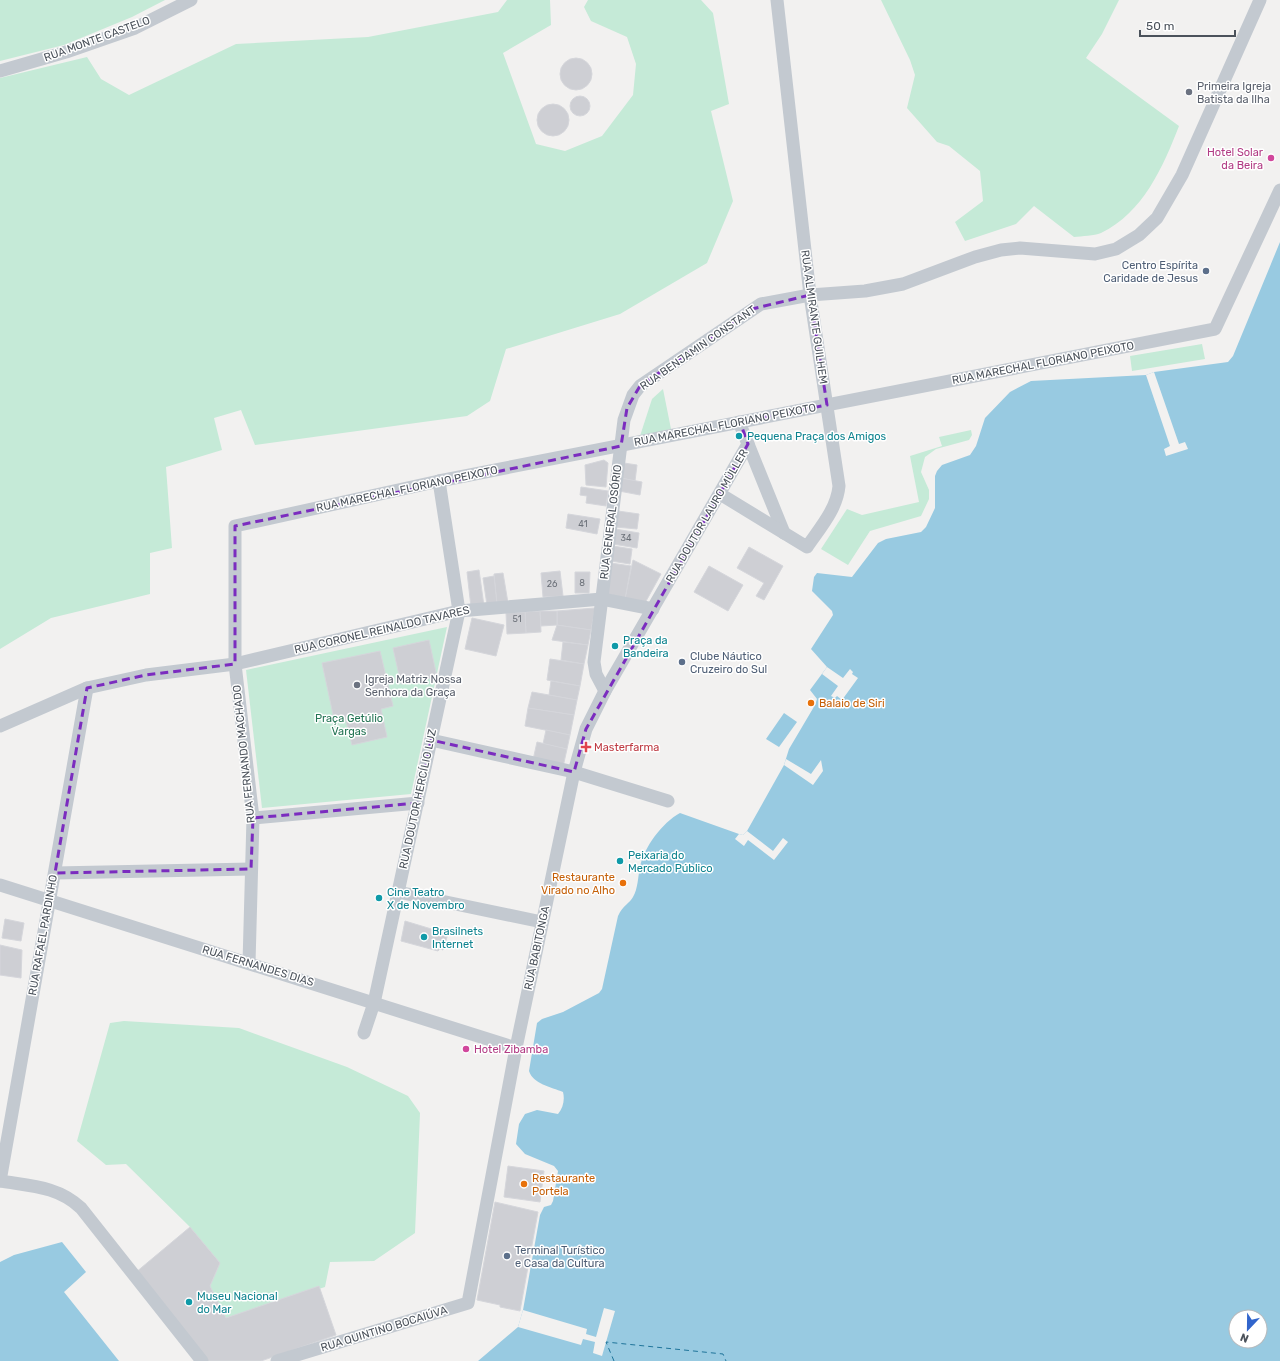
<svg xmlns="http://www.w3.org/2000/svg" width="1280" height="1361" viewBox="0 0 1280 1361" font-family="Rubik,sans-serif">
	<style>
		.green { fill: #c5ead7 }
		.water { fill: #98cae1; fill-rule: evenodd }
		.pier { fill: #f2f1f0 }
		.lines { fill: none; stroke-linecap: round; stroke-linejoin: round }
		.ferry { stroke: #1f749a; stroke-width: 1; stroke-dasharray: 5 4; stroke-linecap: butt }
		.building { fill: #cecfd4; stroke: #d5d6db }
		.street { stroke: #c3c9d0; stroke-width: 13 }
		.marked { fill: none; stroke: #7b2cbf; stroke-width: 3; stroke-dasharray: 8 5; stroke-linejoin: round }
		.worship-dot { fill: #6b7280; stroke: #fff; stroke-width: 1.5 }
		.hotel-dot { fill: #d1479c; stroke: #fff; stroke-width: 1.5 }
		.service-dot { fill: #5c6f8a; stroke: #fff; stroke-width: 1.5 }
		.culture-dot { fill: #0f9aa8; stroke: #fff; stroke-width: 1.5 }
		.food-dot { fill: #e8710a; stroke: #fff; stroke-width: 1.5 }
		.health-dot { fill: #e0444e; stroke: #fff; stroke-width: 1.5 }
		.labels { text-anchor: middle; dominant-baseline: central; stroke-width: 3; stroke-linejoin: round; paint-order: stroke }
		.number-label { font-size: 9px; fill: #6c7179 }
		.street-label { font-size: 11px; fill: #4b525b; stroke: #fff }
		.worship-label { font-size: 11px; fill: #5b616d; stroke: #fff; text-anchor: start }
		.hotel-label { font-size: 11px; fill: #b23c85; stroke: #fff; text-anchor: end }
		.service-label { font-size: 11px; fill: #4e5e75; stroke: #fff; text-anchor: start }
		.culture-label { font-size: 11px; fill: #0d838f; stroke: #fff; text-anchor: start }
		.food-label { font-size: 11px; fill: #c56008; stroke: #fff; text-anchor: start }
		.park-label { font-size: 11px; fill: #247454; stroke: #fff }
		.health-label { font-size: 11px; fill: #be3a42; stroke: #fff; text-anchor: start }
	</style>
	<rect width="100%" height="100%" fill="#f2f1f0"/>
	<g class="green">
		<path d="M0 0H165L132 17 64 45 0 61Z"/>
		<path d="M507 0H550L551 25 503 53 536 144 565 151 602 136 633 95 636 64 627 37 591 21 584 7 588 0H701L713 13 729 104 711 111 733 201 707 263 620 314 506 349 490 401 467 416 255 445 241 410 214 418 222 450 166 467 172 548 150 553V594L51 618 0 649V78L87 57 101 79 129 95 236 44 368 37 498 12Z"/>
		<path d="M881 0H1119L1102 34 1086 58 1179 126C1163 167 1143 213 1101 233 1094 236 1082 236 1074 237L1034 206 1016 224 965 241 955 222 983 201 980 171 949 146 937 142 907 108 915 75 910 60Z"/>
		<path d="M1202 344 1205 359 1132 371 1130 356Z"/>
		<path d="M663 389 671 429 640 436 652 399Z"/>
		<path d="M971 430 972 435 969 440 936 449 925 457 921 472 929 490V499L921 516 870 531 848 565 821 549 847 509 862 515 919 502 910 456 942 446 939 437Z"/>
		<path d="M447 627 411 794 262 808 246 670Z"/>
		<path d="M124 1021 239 1028 347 1067 408 1096 420 1113 415 1233 374 1261 330 1262 325 1287 226 1318 210 1286 220 1263 190 1227 126 1164 106 1165 77 1141 110 1023Z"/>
	</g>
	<g class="water">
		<path d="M1280 242V1361H478L518 1327 523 1310 540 1215 544 1207 551 1205 553 1201 558 1171 554 1166 525 1154 516 1144 519 1124 525 1114 537 1110 558 1114C563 1108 565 1100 563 1092 551 1087 533 1084 529 1071L537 1023 542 1019 563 1012 599 993 602 989 618 916C623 905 630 903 633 897 638 889 638 876 640 867 644 847 662 823 680 813L739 834 743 835 747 831 784 765 789 749 815 705 817 699 810 690 827 667 811 649 833 615 832 611 812 591 814 577 817 573 852 577 878 543 886 539 921 532 926 527 935 508V476L937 471 942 465 970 455 976 446 985 418 1010 392 1031 381 1146 375 1154 372 1228 362 1233 356ZM1236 1317H1260V1341H1236Z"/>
		<path d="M784 713 797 722 779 747 766 739Z"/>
		<path d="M62 1242 86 1272 64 1292 119 1361H0V1262L14 1255Z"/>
	</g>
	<g class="pier">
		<path d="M1154 372 1179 444 1185 442 1188 449 1166 456 1164 449 1170 446 1146 375Z"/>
		<path d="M827 667 843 678 850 669 853 672 852 674 858 678 842 700 837 696 835 698 831 696 838 686 822 674Z"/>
		<path d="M786 759 811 774 821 760 823 771 813 785 784 765Z"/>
		<path d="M747 831 773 851 783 838 788 842 774 860 748 840 744 846 735 839 739 834 743 835Z"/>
		<path d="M604 1308 615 1311 602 1356 593 1353 595 1342 583 1339 581 1345 518 1327 523 1310 587 1329 586 1334 596 1337Z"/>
	</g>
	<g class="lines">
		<path class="ferry" d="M614 1361 606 1342 723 1354 726 1361"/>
	</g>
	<g class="building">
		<circle cx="576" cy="74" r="16"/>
		<circle cx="580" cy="106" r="10"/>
		<circle cx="553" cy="120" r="16"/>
		<path d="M604 460 608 463 606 487 586 485 585 465Z"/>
		<path d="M624 463 637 465 635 481 621 478Z"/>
		<path d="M621 478 642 482 640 495 619 491Z"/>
		<path d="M581 487 608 491 606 506 586 503 587 496 580 495Z"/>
		<path d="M618 511 639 514 637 529 616 527Z"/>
		<path d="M568 514 600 519 597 534 566 528Z"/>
		<path d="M615 529 639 533 637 548 613 544Z"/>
		<path d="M613 546 632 549 630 564 611 561Z"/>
		<path d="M749 547 783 566 764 600 756 596 764 583 737 568Z"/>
		<path d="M633 560 661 574 645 603 625 599Z"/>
		<path d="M611 563 631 566 625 599 607 596Z"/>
		<path d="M709 566 743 585 728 611 694 592Z"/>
		<path d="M479 570 484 606 471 607 467 572Z"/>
		<path d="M560 571 563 596 543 597 541 573Z"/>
		<path d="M575 572H590L589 593H575Z"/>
		<path d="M503 573 508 603 497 604 494 574Z"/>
		<path d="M494 576 497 604 487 605 483 578Z"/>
		<path d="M595 608 591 630 557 625V611Z"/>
		<path d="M540 611 541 632 526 633 525 612Z"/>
		<path d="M540 611H557V625L541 626Z"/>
		<path d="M525 612 526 633 507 634 506 613Z"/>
		<path d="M472 618 504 625 496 656 465 649Z"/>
		<path d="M557 625 591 630 588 645 552 640Z"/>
		<path d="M429 640 437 677 401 684 393 648Z"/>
		<path d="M563 642 588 645 584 664 561 660Z"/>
		<path d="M380 651 393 706 381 709 387 737 352 745 345 717 334 719 322 663Z"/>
		<path d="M550 659 584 664 580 686 547 680Z"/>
		<path d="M551 681 580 686 577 700 549 695Z"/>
		<path d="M532 692 577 700 574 715 528 708Z"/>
		<path d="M528 708 574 715 570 735 525 726Z"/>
		<path d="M546 730 570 735 567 749 543 744Z"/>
		<path d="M537 742 567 749 563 767 533 760Z"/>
		<path d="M5 919 24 923 21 941 2 938Z"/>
		<path d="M405 921 448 934 443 950 440 949 438 951 401 941Z"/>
		<path d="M0 945 22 950 21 978 0 975Z"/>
		<path d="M508 1166 544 1171 540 1202 504 1197Z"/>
		<path d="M495 1202 538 1212 520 1311 500 1307V1305L477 1300Z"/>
		<path d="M190 1227 220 1263 210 1286 226 1318 319 1286 336 1335 261 1361H208L135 1273Z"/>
	</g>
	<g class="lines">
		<g class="street">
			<path d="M0 71 66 52 135 28 191 0"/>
			<path d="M748 444 784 533"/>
			<path d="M720 494 807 547C820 528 837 509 839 486L810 295 777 0"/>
			<path d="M605 691 596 674 594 662 624 420 633 395 640 386 761 304 810 295 865 291 903 284 975 257 1001 250 1020 248 1095 254 1116 249 1139 235 1157 218 1182 175 1260 0"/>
			<path d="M0 726 87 688 146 675 235 664 459 611 602 599 653 609"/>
			<path d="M431 740 574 772 668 801"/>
			<path d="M253 818 418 803"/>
			<path d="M55 873 251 869"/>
			<path d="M0 885 516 1048"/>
			<path d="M398 892 542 922"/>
			<path d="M249 963 253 818 235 664V526L439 481 1215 329 1280 190"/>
			<path d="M364 1033 374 1003 459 611 439 481"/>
			<path d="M0 1181 87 688"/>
			<path d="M0 1181C30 1186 58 1186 81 1208L202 1361"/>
			<path d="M277 1361 468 1303 516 1048 574 772 586 729 605 691 748 444 739 422"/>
		</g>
	</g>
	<path class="marked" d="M810 295 827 405 740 422 748 444 586 729 574 772 431 740 418 803 253 818 251 869 55 873 87 688 146 675 235 664V526L621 446 627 408 640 386 752 309Z"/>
	<g class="worship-dot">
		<circle cx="1189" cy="92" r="4"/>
		<circle cx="357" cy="685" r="4"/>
	</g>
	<g class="hotel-dot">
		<circle cx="1271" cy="158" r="4"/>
		<circle cx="466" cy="1049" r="4"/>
	</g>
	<g class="service-dot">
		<circle cx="1206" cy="271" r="4"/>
		<circle cx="682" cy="662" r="4"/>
		<circle cx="507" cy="1256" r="4"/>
	</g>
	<g class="culture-dot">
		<circle cx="739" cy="436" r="4"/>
		<circle cx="615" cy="646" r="4"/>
		<circle cx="620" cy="861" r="4"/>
		<circle cx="379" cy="898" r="4"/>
		<circle cx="424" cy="937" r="4"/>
		<circle cx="189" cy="1302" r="4"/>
	</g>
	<g class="food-dot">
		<circle cx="811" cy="703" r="4"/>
		<circle cx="623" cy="883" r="4"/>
		<circle cx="524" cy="1184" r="4"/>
	</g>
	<path class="health-dot" d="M584 741h4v4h4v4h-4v4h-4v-4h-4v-4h4z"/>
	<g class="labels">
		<g class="number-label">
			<text x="583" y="524">41</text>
			<text x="626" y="538">34</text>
			<text x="582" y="583">8</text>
			<text x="552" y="584">26</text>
			<text x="517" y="619">51</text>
		</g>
		<g class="street-label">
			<text transform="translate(97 39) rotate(-20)">RUA MONTE CASTELO</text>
			<text transform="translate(814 317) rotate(82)">RUA ALMIRANTE GUILHEM</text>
			<text transform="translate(698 348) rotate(-35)">RUA BENJAMIN CONSTANT</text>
			<text transform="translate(1043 363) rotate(-11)">RUA MARECHAL FLORIANO PEIXOTO</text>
			<text transform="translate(725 425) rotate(-11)">RUA MARECHAL FLORIANO PEIXOTO</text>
			<text transform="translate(407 489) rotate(-12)">RUA MARECHAL FLORIANO PEIXOTO</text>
			<text transform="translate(707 516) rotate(-60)">RUA DOUTOR LAURO MÜLLER</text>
			<text transform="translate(611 522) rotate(-83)">RUA GENERAL OSÓRIO</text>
			<text transform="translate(382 630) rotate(-13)">RUA CORONEL REINALDO TAVARES</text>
			<text transform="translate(244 754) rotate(-96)">RUA FERNANDO MACHADO</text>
			<text transform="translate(418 799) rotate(-78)">RUA DOUTOR HERCÍLIO LUZ</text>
			<text transform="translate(43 935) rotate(-80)">RUA RAFAEL PARDINHO</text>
			<text transform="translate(537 948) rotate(-78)">RUA BABITONGA</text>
			<text transform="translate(258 966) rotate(17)">RUA FERNANDES DIAS</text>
			<text transform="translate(384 1329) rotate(-17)">RUA QUINTINO BOCAIÚVA</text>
		</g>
		<g class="worship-label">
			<text x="1197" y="86">Primeira Igreja<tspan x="1197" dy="13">Batista da Ilha</tspan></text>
			<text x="365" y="679">Igreja Matriz Nossa<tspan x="365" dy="13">Senhora da Graça</tspan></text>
		</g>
		<g class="hotel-label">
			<text x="1263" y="152">Hotel Solar<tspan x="1263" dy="13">da Beira</tspan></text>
			<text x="474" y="1049" text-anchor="start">Hotel Zibamba</text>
		</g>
		<g class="service-label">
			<text x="1198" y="265" text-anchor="end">Centro Espírita<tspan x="1198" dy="13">Caridade de Jesus</tspan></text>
			<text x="690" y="656">Clube Náutico<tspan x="690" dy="13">Cruzeiro do Sul</tspan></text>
			<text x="515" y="1250">Terminal Turístico<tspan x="515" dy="13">e Casa da Cultura</tspan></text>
		</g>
		<g class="culture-label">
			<text x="747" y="436">Pequena Praça dos Amigos</text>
			<text x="623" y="640">Praça da<tspan x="623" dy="13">Bandeira</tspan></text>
			<text x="628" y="855">Peixaria do<tspan x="628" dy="13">Mercado Público</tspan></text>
			<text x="387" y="892">Cine Teatro<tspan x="387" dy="13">X de Novembro</tspan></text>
			<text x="432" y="931">Brasilnets<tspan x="432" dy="13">Internet</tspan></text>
			<text x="197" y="1296">Museu Nacional<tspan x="197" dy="13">do Mar</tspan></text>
		</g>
		<g class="food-label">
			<text x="819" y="703">Balaio de Siri</text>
			<text x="615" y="877" text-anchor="end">Restaurante<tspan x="615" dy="13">Virado no Alho</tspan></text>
			<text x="532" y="1178">Restaurante<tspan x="532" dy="13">Portela</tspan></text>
		</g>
		<g class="park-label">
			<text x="349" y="718">Praça Getúlio<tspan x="349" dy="13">Vargas</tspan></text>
		</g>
		<g class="health-label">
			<text x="594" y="747">Masterfarma</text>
		</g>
	</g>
	<g transform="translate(1248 1329) rotate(202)"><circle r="19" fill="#ffffff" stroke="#b7babd"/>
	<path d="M0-3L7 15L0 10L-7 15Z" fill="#3165cc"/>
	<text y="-6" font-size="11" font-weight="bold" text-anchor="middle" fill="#4b525b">N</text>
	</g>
	<path d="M1140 30v6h95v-6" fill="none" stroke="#4b525b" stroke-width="2"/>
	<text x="1146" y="30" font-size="12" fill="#4b525b" stroke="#ffffff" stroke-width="3" paint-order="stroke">50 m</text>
</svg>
